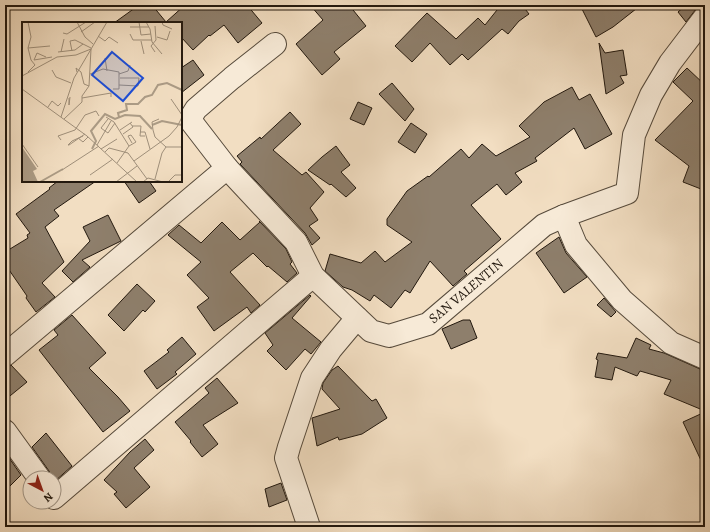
<svg xmlns="http://www.w3.org/2000/svg" width="710" height="532" viewBox="0 0 710 532" font-family="Alegreya,serif">
	<style>
		.building { fill: #8e7f6c; stroke: #22180e }
		.lines { fill: none; stroke-linecap: round; stroke-linejoin: round }
		.minor-casing { stroke: #564a3b; stroke-width: 24 }
		.minor { stroke: #f7ead7; stroke-width: 22 }
		.labels { text-anchor: middle; dominant-baseline: central; stroke-width: 3.5; stroke-linejoin: round; paint-order: stroke }
		.street-label { font-size: 14px; fill: #22180e; stroke: #f7ead7 }
		.inset-river { fill: none; stroke: #ab9b85; stroke-width: 2 }
		.inset-road { fill: none; stroke: #9f8f7a; stroke-width: 1 }
		.view { fill: #1d4ed8; fill-opacity: 0.15; stroke: #1d4ed8; stroke-width: 2 }
		.inset-edge { fill: none; stroke: #22180e; stroke-width: 2 }
	</style>
	<rect width="100%" height="100%" fill="#f2dec2"/>
	<filter id="stains"><feTurbulence type="fractalNoise" baseFrequency=".005" numOctaves="4"/><feColorMatrix values="0 0 0 0 .2 0 0 0 0 .09 0 0 0 0 .02 0 0 0 .5 -.17"/></filter>
	<radialGradient id="worn" r=".72"><stop offset=".6" stop-color="#630" stop-opacity="0"/><stop offset="1" stop-color="#630" stop-opacity=".3"/></radialGradient>
	<g class="building">
		<path d="M139 5H152L166 22 185 5H247L262 23 238 43 224 25 210 36 209 35 193 50 181 37V23H114Z"/>
		<path d="M310 5H349L366 26 334 52 340 59 322 75 296 44 323 20Z"/>
		<path d="M501 5H522L529 14 519 21 508 34 502 29 468 60 462 54 450 65 430 43 412 62 395 46 427 13 456 39 478 18 485 25Z"/>
		<path d="M580 5H641L613 27 596 37Z"/>
		<path d="M686 5H693L696 9 686 22 678 12Z"/>
		<path d="M599 43 605 53 623 50 627 75 620 76 624 83 606 94Z"/>
		<path d="M193 60 204 75 181 93V68Z"/>
		<path d="M687 68 705 85V177L701 189 683 182 689 166 655 140 693 101 673 82Z"/>
		<path d="M392 83 414 109 405 121 379 94Z"/>
		<path d="M572 87 579 100 590 94 612 134 585 149 574 128 535 158 537 161 515 173 522 182 506 195 497 184 471 205 501 239 464 271 467 274 453 286 430 261 410 293 405 290 391 308 374 295 370 301 352 290 343 287 325 271 330 254 361 263 375 251 385 262 412 242 387 225V219L407 191 428 176 429 177 461 149 469 158 482 144 496 156 530 137 519 126 544 102Z"/>
		<path d="M358 102 372 108 364 125 350 119Z"/>
		<path d="M290 112 301 124 273 150 302 175 306 172 324 192 310 208 318 220 309 226 320 238 312 245 305 233 240 164 242 162 237 156 260 137 261 139Z"/>
		<path d="M411 123 427 134 415 153 398 142Z"/>
		<path d="M336 146 350 165 341 172 356 188 346 197 331 184 330 185 308 170 322 157Z"/>
		<path d="M58 181H96L54 210 59 216 45 227 64 262 42 283 55 297 36 312 26 298 27 296 5 264V252L28 238 27 235 30 233 16 214 50 189 49 188Z"/>
		<path d="M124 181H149L156 191 139 203Z"/>
		<path d="M108 215 121 241 82 260 90 267 73 282 62 271 90 241 83 227Z"/>
		<path d="M259 221 286 249 292 262 290 264 297 273 287 282 268 266 267 267 253 253 230 272 260 305 251 313 247 307 214 331 197 307 209 298 187 275 201 262 168 235 179 225 201 243 222 222 240 240 260 222Z"/>
		<path d="M559 237 566 253 587 277 564 293 536 253Z"/>
		<path d="M137 284 155 301 145 312 143 310 124 331 108 315Z"/>
		<path d="M310 295 311 296 292 318 321 342 311 354 305 349 286 370 267 351 273 345 265 333Z"/>
		<path d="M604 298 616 312 611 317 597 305Z"/>
		<path d="M72 315 106 353 89 368 118 397 130 411 103 432 39 350 58 335 54 330Z"/>
		<path d="M463 320H470L477 338 451 349 442 329Z"/>
		<path d="M182 337 196 354 175 372 177 374 157 389 144 371 169 352 167 350Z"/>
		<path d="M636 338 651 345 649 349 664 353 700 369 705 370V411L664 394 671 380 640 371 637 376 615 367 612 380 595 377 598 360 596 359 598 353 627 358Z"/>
		<path d="M11 365 27 382 5 400V367Z"/>
		<path d="M338 366 372 401 376 399 387 418 362 434 339 440 338 437 317 446 312 418 340 409 322 389 323 383 332 370Z"/>
		<path d="M217 378 238 403 203 425 218 444 202 457 190 442 191 441 175 422 209 393 205 388Z"/>
		<path d="M705 412V469L683 422Z"/>
		<path d="M46 433 72 466 54 482V478H51L49 471 32 447Z"/>
		<path d="M145 439 154 450 134 468 150 487 126 508 114 494 117 492 104 480 130 452Z"/>
		<path d="M5 452 21 475 5 491Z"/>
		<path d="M281 483 287 500 269 507 265 489Z"/>
	</g>
	<g class="lines">
		<defs>
			<g id="minor">
				<path d="M275 44 232 78 196 109 191 117 190 120 227 168 296 242 313 276 371 331 389 336 428 324 544 225 564 216 627 193 634 135 651 95 670 63 705 17"/>
				<path d="M564 216 576 245 622 300 671 343 705 358"/>
				<path d="M5 355 227 168"/>
				<path d="M5 431 39 478"/>
				<path d="M54 498 313 276"/>
				<path d="M309 527 286 458 289 447 312 378 331 349 357 318"/>
			</g>
		</defs>
		<use href="#minor" class="minor-casing"/>
		<use href="#minor" class="minor"/>
	</g>
	<g class="labels">
		<g class="street-label">
			<text transform="translate(466 291) rotate(-40)">SAN VALENTIN</text>
		</g>
	</g>
	<g transform="translate(22 22)">
		<rect width="160" height="160" fill="#f2dec2"/>
		<path d="M0 125 15 147 11 149 16 160H0Z" fill="#ab9b85"/>
		<path class="inset-river" d="M97 95 96 91 105 88 104 82H116L123 75 130 73 136 63 145 61 160 68M130 103 140 99 160 103M70 127 74 119 69 109 83 92 93 97 103 93 118 94 130 107M18 160 41 147"/>
		<path class="inset-road" d="M6 0 9 15 6 26M55 0 63 15 71 22M117 0 119 13 129 12M124 0 128 7 130 20 140 32M140 0 141 3 150 7M133 4 134 18 129 24 133 30M108 5H127M59 10 73 0M41 11 45 12 64 0M108 12 111 18H130M76 14 83 19 87 15 96 21M135 15 145 18 148 9M53 18 69 26M119 19 122 32M6 26 28 24M50 29 48 19 53 18M36 30 53 28 61 22M39 30 42 17M83 36 85 49M12 38 30 35M12 38 15 31 24 35M30 48 34 55 49 61M6 50 13 43 9 38 6 26M55 50 54 46 59 50 62 62 67 64M68 52 81 47 97 50V67H91M97 52 106 49 108 43M0 54 35 35 54 33 69 27 67 64 60 74V80L42 97M97 63 116 64 117 56H98M0 67 65 114 115 160M47 76V83L48 75M60 76 89 71V75M149 77 160 93M26 85 30 79 36 84 39 81M39 95 52 56 85 0M84 95 92 100 107 124 95 141M86 97 79 106 83 109 86 111 93 101M137 97 130 100 131 108 133 115 144 125M110 104H119L118 114H123M98 108 110 100M118 110H123L128 127M101 112 111 105 108 101M61 114 50 119 46 123H47L63 112M56 116 61 120 66 115M39 118 36 114 53 108 63 93 74 89 77 94M0 122 16 145M75 123 89 99M107 124 114 120 109 113 106 114 110 121M79 127 95 117M83 130 87 126 106 131 125 157M140 131 144 125H160M112 139 147 114 155 105 160 95M40 148 77 124M68 153 91 137M133 157 140 131M94 160 115 144M121 160 126 156 141 160M146 160 153 153H160"/>
		<path class="view" d="M90 30 121 56 101 79 70 53Z"/>
		<rect width="160" height="160" class="inset-edge"/>
	</g>
	<rect width="710" height="532" fill="none" stroke="#f2dec2" stroke-width="20"/>
	<rect x="6" y="6" width="698" height="520" fill="none" stroke="#22180e" stroke-width="2"/>
	<rect x="10" y="10" width="690" height="512" fill="none" stroke="#22180e"/>
	<g transform="translate(42 490) rotate(139)"><circle r="19" fill="#f7ead7" stroke="#a29687"/>
	<path d="M0-3L7 15L0 10L-7 15Z" fill="#8f2418"/>
	<text y="-6" font-size="11" font-weight="bold" text-anchor="middle" fill="#22180e">N</text>
	</g>
	<rect width="100%" height="100%" filter="url(#stains)"/>
	<rect width="100%" height="100%" fill="url(#worn)"/>
</svg>
